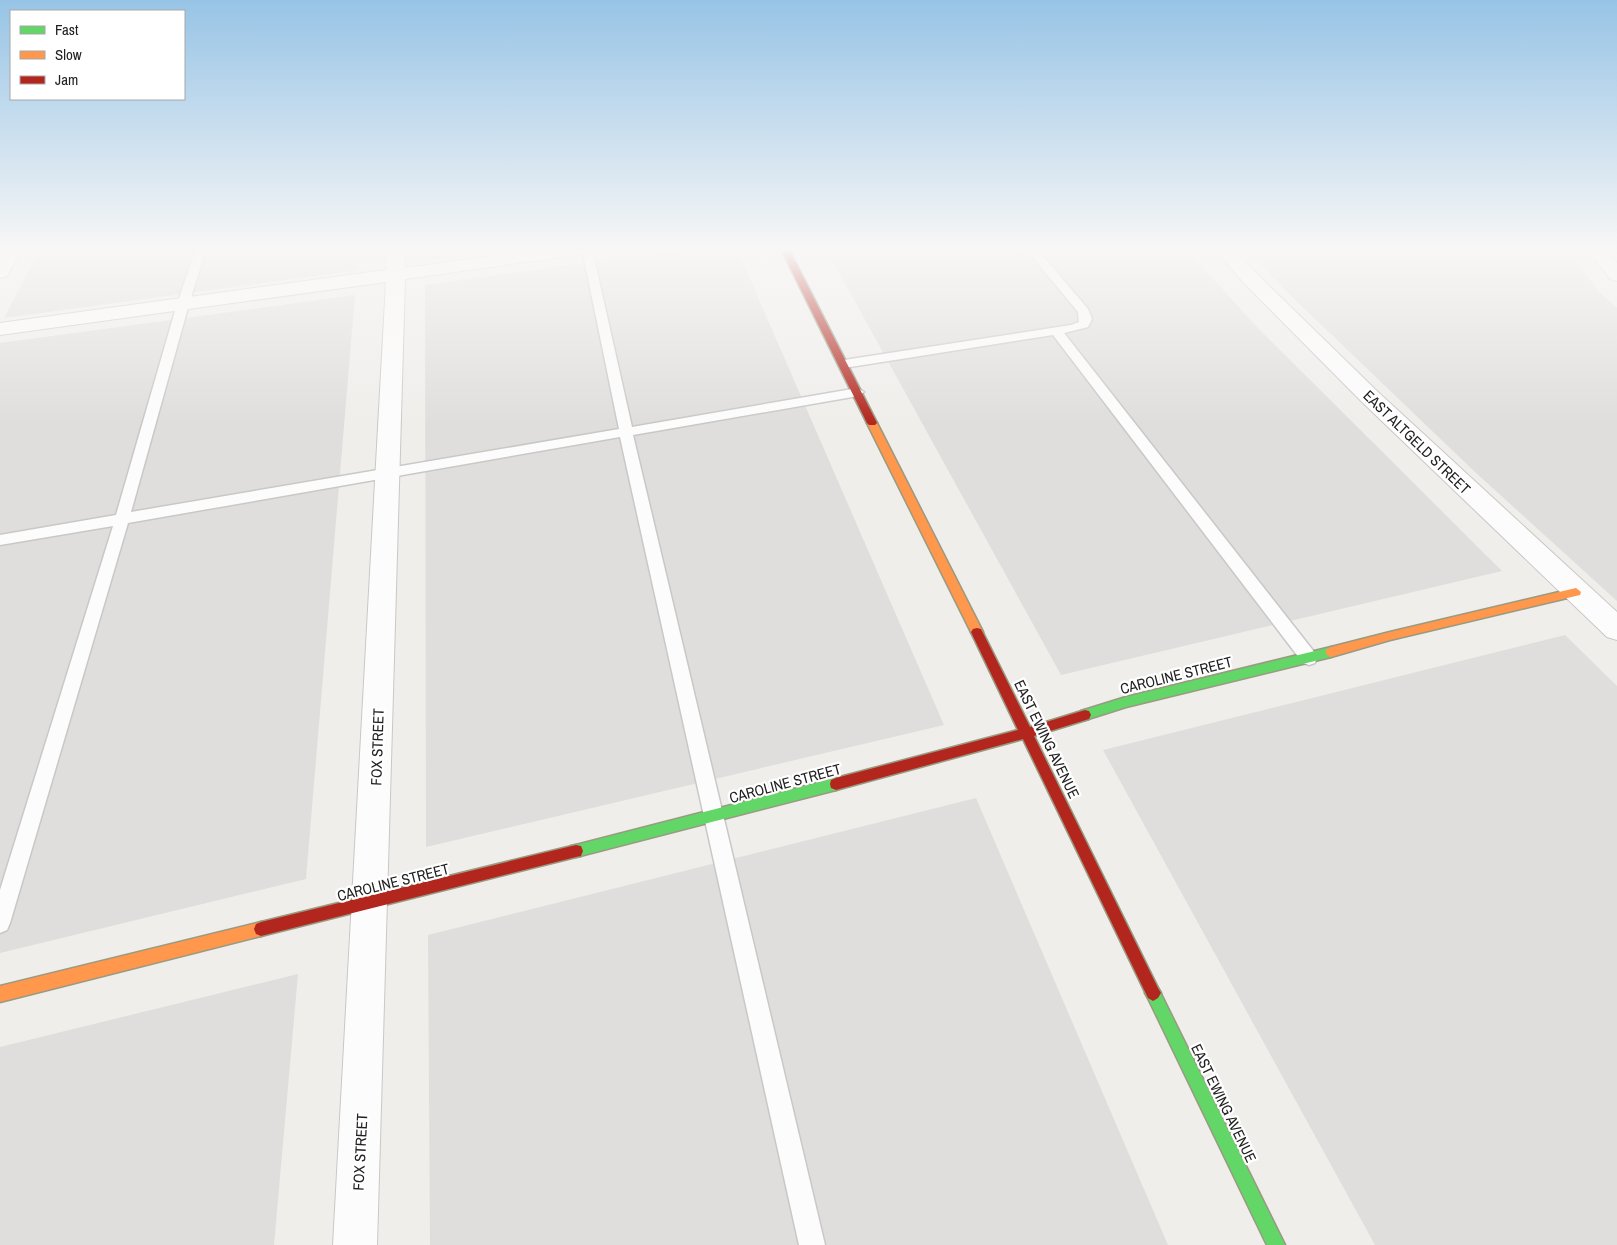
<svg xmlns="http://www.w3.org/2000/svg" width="1617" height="1245" viewBox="0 0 1617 1245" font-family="'Archivo Narrow',sans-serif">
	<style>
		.residential { fill: #dfdedc }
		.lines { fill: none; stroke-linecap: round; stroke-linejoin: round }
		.lane-casing { stroke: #c9c8c7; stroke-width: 3 }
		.street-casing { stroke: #c9c8c7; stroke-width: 2 }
		.fast-casing { stroke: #999a82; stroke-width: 3 }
		.slow-casing { stroke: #999a82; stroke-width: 3 }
		.jam-casing { stroke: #999a82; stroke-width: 3 }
		.lane { fill: #fdfcfc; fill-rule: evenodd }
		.street { fill: #fdfcfc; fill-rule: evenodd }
		.fast { fill: #63d668; fill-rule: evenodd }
		.slow { fill: #ff974d; fill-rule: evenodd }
		.jam { fill: #b3261e; fill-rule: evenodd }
		.labels { text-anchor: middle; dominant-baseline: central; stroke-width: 4.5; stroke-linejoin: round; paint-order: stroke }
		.street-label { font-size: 15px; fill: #222; stroke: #fff }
	</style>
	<rect width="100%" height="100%" fill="#f0eeeb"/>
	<g class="residential">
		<path d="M40 249H361L359 270 4 318Z"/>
		<path d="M425 249H517L425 261Z"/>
		<path d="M684 249H737L944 725 426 847 425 285Z"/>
		<path d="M826 249H1186L1255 325 1502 571 1061 675Z"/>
		<path d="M1246 249H1567L1599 292 1617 308V601L1475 472 1288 293Z"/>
		<path d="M355 295 306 879 0 953V343Z"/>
		<path d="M1565 635 1617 686V1245H1375L1103 750Z"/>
		<path d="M976 798 1168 1245H430L428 935Z"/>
		<path d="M298 974 274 1245H0V1047Z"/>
	</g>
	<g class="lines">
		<defs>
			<g id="lane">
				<path d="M196 249H206L189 304 131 512 619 429 582 249H592L632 427 858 388 864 392 858 396 633 435 825 1245H799L620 437 128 523 10 923 7 930 0 933V890L113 526 0 545V535L116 515 177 304Z"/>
				<path d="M1026 249H1037L1088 309 1092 319 1088 327 1064 333 1315 653 1317 658 1315 663 1309 665 1303 663 1053 335 844 368 838 364 844 360 1071 325 1079 322 1078 312Z"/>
			</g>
			<g id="street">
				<path d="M4 249H22L7 276 0 278V256Z"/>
				<path d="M387 249H405V268L543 249H592L589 253 583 254 405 279 377 1245H333L386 282 0 335V323L386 270Z"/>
				<path d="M1215 249H1234L1257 274 1378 392 1617 612V640L1607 637 1362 402 1243 282Z"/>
				<path d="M1588 249H1606L1617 263V281L1610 279Z"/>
			</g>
			<g id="fast">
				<path d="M1331 647 1335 649 1337 652 1335 655 1331 657 1126 707 1085 720 1081 719 1079 715 1081 711 1126 697Z"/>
				<path d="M836 778 841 780 842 784 841 788 836 790 576 857 571 856 569 851 571 846 576 845Z"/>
				<path d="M1153 985 1158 988 1285 1245H1267L1148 998 1145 993 1148 988Z"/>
			</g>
			<g id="slow">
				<path d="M872 420 877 423 983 632 981 635H973L971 632 867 423Z"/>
				<path d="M1576 588 1581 592 1580 595 1390 640 1331 657 1327 655 1325 652 1327 649 1331 647 1390 632Z"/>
				<path d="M261 922 266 924 268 929 266 934 261 936 0 1002V986Z"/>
			</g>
			<g id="jam">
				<path d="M781 249H789L877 423 875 425H869L867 423Z"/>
				<path d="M977 628 981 629 1030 727 1085 710 1089 711 1091 715 1089 719 1034 736 1158 988 1161 993 1158 998 1153 1001 1148 998 1023 739 836 790 831 788 830 784 831 780 836 778 1018 730 971 632 973 629Z"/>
				<path d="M576 845 581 846 583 851 581 856 576 857 261 936 256 934 254 929 256 924 261 922Z"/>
			</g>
		</defs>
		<use href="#lane" class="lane-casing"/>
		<use href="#street" class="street-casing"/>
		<use href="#fast" class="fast-casing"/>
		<use href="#slow" class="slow-casing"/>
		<use href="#jam" class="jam-casing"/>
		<use href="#lane" class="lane"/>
		<use href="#street" class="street"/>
		<use href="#fast" class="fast"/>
		<use href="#slow" class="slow"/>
		<use href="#jam" class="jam"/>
	</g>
	<linearGradient id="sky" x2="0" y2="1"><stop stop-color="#97c4e6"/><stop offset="0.59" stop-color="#f8f7f6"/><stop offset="1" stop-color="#f8f7f6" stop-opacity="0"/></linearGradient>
	<rect width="1617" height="423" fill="url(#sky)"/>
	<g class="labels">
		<g class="street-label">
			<text transform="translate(1417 442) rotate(44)">EAST ALTGELD STREET</text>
			<text transform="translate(1176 675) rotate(-14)">CAROLINE STREET</text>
			<text transform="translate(1047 739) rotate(64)">EAST EWING AVENUE</text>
			<text transform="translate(377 747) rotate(-88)">FOX STREET</text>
			<text transform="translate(785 783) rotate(-15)">CAROLINE STREET</text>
			<text transform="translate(393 882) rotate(-14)">CAROLINE STREET</text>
			<text transform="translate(1224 1103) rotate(64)">EAST EWING AVENUE</text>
			<text transform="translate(360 1152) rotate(-87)">FOX STREET</text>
		</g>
	</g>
	<rect x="10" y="10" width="175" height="90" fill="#ffffff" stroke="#a7a7a7"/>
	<rect x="20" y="26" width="25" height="8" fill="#63d668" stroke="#a7a7a7"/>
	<text x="55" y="35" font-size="15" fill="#222222">Fast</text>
	<rect x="20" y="51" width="25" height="8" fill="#ff974d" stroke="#a7a7a7"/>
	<text x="55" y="60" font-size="15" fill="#222222">Slow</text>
	<rect x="20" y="76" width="25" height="8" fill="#b3261e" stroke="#a7a7a7"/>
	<text x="55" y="85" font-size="15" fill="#222222">Jam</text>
</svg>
